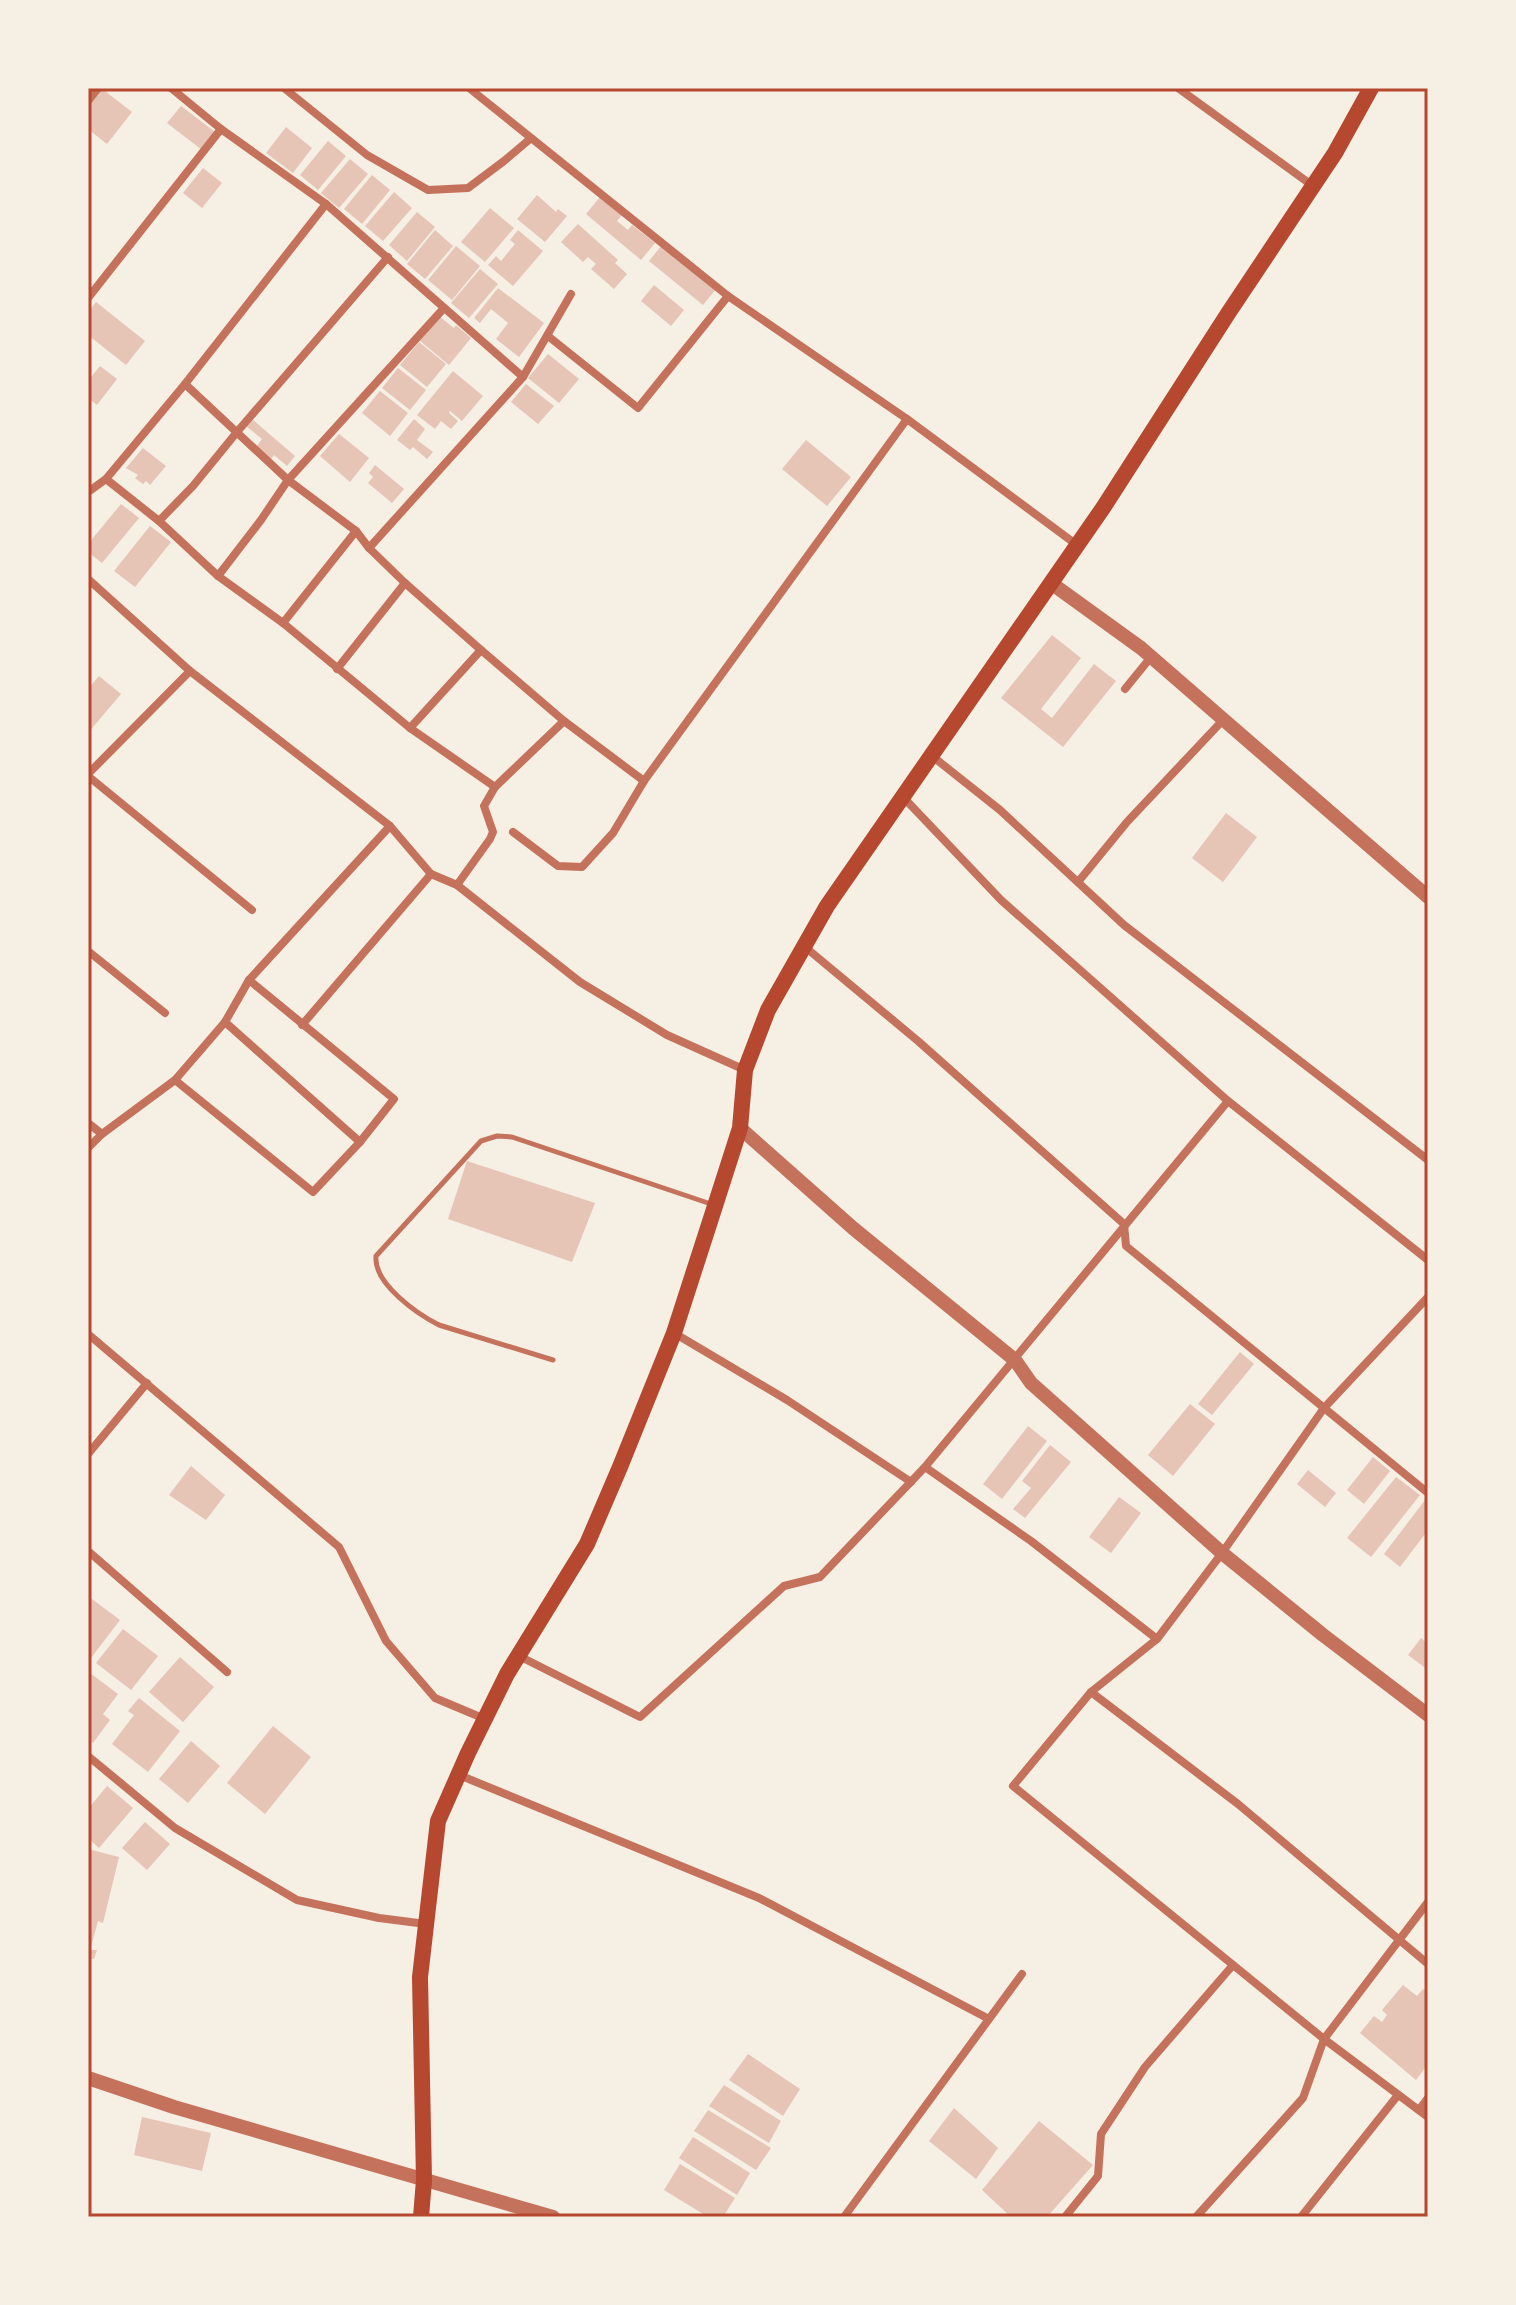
<svg xmlns="http://www.w3.org/2000/svg" width="1516" height="2305" viewBox="0 0 1516 2305" font-family="'Varela Round',sans-serif">
	<style>
		.building { fill: #e6c5b7 }
		.lines { fill: none; stroke-linecap: round; stroke-linejoin: round }
		.service { stroke: #c5725c; stroke-width: 5 }
		.minor { stroke: #c5725c; stroke-width: 8 }
		.tertiary { stroke: #c5725c; stroke-width: 14 }
		.secondary { stroke: #b5482f; stroke-width: 16 }
		.neatline { fill: none; stroke: #b5482f; stroke-width: 3 }
	</style>
	<rect width="100%" height="100%" fill="#f6efe4"/>
	<g class="building">
		<path d="M101 88 132 112 107 144 88 129V105Z"/>
		<path d="M181 106 215 132 202 150 167 123Z"/>
		<path d="M286 127 312 148 293 173 266 153Z"/>
		<path d="M328 141 346 156 318 190 300 175Z"/>
		<path d="M350 159 368 174 339 208 321 193Z"/>
		<path d="M203 168 222 183 202 208 183 193Z"/>
		<path d="M372 175 390 190 362 224 344 209Z"/>
		<path d="M394 192 412 208 383 241 365 226Z"/>
		<path d="M537 195 556 212 558 209 567 216 545 242 517 219Z"/>
		<path d="M600 197 622 215 617 221 628 230 632 225 655 243 641 260 586 214Z"/>
		<path d="M490 208 514 228 485 262 461 242Z"/>
		<path d="M417 212 435 227 407 261 389 245Z"/>
		<path d="M578 224 618 260 615 263 627 274 614 289 591 269 596 264 588 257 583 262 561 242Z"/>
		<path d="M435 230 453 246 425 279 407 264Z"/>
		<path d="M518 230 543 251 513 286 488 265 496 256 501 261 515 244 510 240Z"/>
		<path d="M662 245 716 289 703 305 649 261Z"/>
		<path d="M456 246 480 266 452 300 428 280Z"/>
		<path d="M480 269 498 284 469 318 451 303Z"/>
		<path d="M654 285 684 310 671 326 641 301Z"/>
		<path d="M498 288 544 323 519 357 496 339 508 323 491 309 480 323 474 318Z"/>
		<path d="M96 302 145 341 126 365 88 335V312Z"/>
		<path d="M439 316 454 328 456 325 471 338 449 365 419 340Z"/>
		<path d="M419 342 446 364 427 387 400 365Z"/>
		<path d="M548 354 579 379 559 403 528 378Z"/>
		<path d="M100 366 117 379 97 405 88 398V381Z"/>
		<path d="M398 368 426 390 410 410 382 388Z"/>
		<path d="M453 371 483 396 462 421 450 411 449 413 458 421 451 429 441 421 435 429 417 415Z"/>
		<path d="M526 384 554 406 538 424 511 402Z"/>
		<path d="M380 391 408 413 390 436 362 413Z"/>
		<path d="M252 419 295 456 287 466 274 455 271 459 257 446 262 439 246 426Z"/>
		<path d="M414 419 425 429 417 440 433 452 427 459 413 447 410 450 397 440Z"/>
		<path d="M339 434 369 458 350 482 320 456Z"/>
		<path d="M806 440 851 477 827 506 782 469Z"/>
		<path d="M143 448 166 466 150 485 146 481 143 484 135 478 138 475 126 468Z"/>
		<path d="M375 465 404 489 392 503 368 483 373 477 369 473Z"/>
		<path d="M121 504 139 518 102 563 88 552V544Z"/>
		<path d="M150 526 171 542 135 587 114 571Z"/>
		<path d="M1052 635 1081 658 1041 709 1052 718 1094 664 1116 681 1063 747 1001 698Z"/>
		<path d="M99 676 121 694 88 733V689Z"/>
		<path d="M1226 813 1257 837 1223 882 1192 858Z"/>
		<path d="M467 1161 595 1203 572 1262 448 1219Z"/>
		<path d="M1240 1352 1254 1364 1212 1415 1198 1404Z"/>
		<path d="M1190 1404 1215 1424 1173 1476 1148 1455Z"/>
		<path d="M1028 1426 1047 1441 1002 1499 983 1484Z"/>
		<path d="M1050 1445 1071 1462 1025 1518 1013 1509 1031 1488 1022 1481Z"/>
		<path d="M1373 1457 1390 1471 1364 1504 1347 1490Z"/>
		<path d="M191 1466 225 1495 206 1520 169 1495Z"/>
		<path d="M1308 1470 1336 1493 1325 1507 1297 1484Z"/>
		<path d="M1396 1477 1420 1495 1371 1557 1347 1538Z"/>
		<path d="M1119 1497 1141 1513 1111 1553 1089 1537Z"/>
		<path d="M1425 1500 1428 1503V1530L1400 1567 1384 1554Z"/>
		<path d="M88 1596 120 1620 88 1662Z"/>
		<path d="M123 1629 158 1656 131 1690 96 1663Z"/>
		<path d="M1421 1638 1428 1644V1670L1408 1655Z"/>
		<path d="M180 1657 214 1687 183 1722 149 1692Z"/>
		<path d="M90 1673 118 1694 103 1714 110 1720 93 1743 88 1740V1675Z"/>
		<path d="M139 1698 180 1731 148 1772 112 1744 134 1715 128 1711Z"/>
		<path d="M273 1726 311 1757 265 1814 227 1783Z"/>
		<path d="M191 1741 220 1766 188 1803 159 1779Z"/>
		<path d="M107 1786 133 1808 99 1848 88 1838V1809Z"/>
		<path d="M145 1822 170 1844 147 1870 122 1848Z"/>
		<path d="M88 1849 119 1857 103 1923 98 1921 90 1950H97L94 1959 88 1958Z"/>
		<path d="M1403 1985 1417 1996 1423 1989 1428 1992V2064L1416 2080 1360 2033 1374 2016 1382 2022 1387 2015 1382 2010Z"/>
		<path d="M748 2054 800 2089 783 2116 729 2080Z"/>
		<path d="M724 2085 781 2121 769 2143 709 2106Z"/>
		<path d="M954 2108 998 2148 976 2179 929 2141Z"/>
		<path d="M708 2110 771 2148 756 2170 694 2131Z"/>
		<path d="M142 2117 211 2133 202 2171 134 2155Z"/>
		<path d="M1039 2121 1093 2165 1047 2217H1011L982 2190Z"/>
		<path d="M693 2137 750 2173 737 2195 679 2158Z"/>
		<path d="M680 2164 735 2198 723 2217H708L664 2190Z"/>
	</g>
	<g class="lines">
		<path class="service" d="M553 1360 439 1325C417 1314 373 1283 376 1256L481 1141 497 1136 512 1137 711 1204"/>
		<g class="minor">
			<path d="M171 88 221 129 326 204 523 377"/>
			<path d="M284 88 367 155 428 190 468 188 504 161 530 139"/>
			<path d="M469 88 728 296 907 419 1077 545"/>
			<path d="M1178 88 1313 186"/>
			<path d="M88 101 98 88"/>
			<path d="M326 204 185 384 106 479 159 521 218 576 283 623 410 728 495 787"/>
			<path d="M88 298 221 129"/>
			<path d="M548 336 638 408 728 296"/>
			<path d="M185 384 288 480 356 531 369 548 405 583 481 650 564 721 644 781"/>
			<path d="M88 492 106 479"/>
			<path d="M159 521 193 486 237 432 388 257"/>
			<path d="M369 548 523 377 571 294"/>
			<path d="M218 576 261 520 288 480 444 308"/>
			<path d="M88 579 190 671 390 826 431 874 457 885 580 982 667 1035 745 1070"/>
			<path d="M283 623 356 531"/>
			<path d="M337 669 405 583"/>
			<path d="M1125 689 1151 657"/>
			<path d="M410 728 481 650"/>
			<path d="M932 756 1000 810 1124 925 1428 1160"/>
			<path d="M88 774 190 671"/>
			<path d="M88 776 252 910"/>
			<path d="M903 797 1001 900 1228 1101 1428 1260"/>
			<path d="M513 832 558 866 582 867 613 833 644 781 907 419"/>
			<path d="M1078 882 1127 822 1224 719"/>
			<path d="M457 885 490 839 493 832 484 806 495 787 564 721"/>
			<path d="M805 947 918 1041 1124 1224 1126 1246 1428 1493"/>
			<path d="M88 951 165 1013"/>
			<path d="M225 1022 360 1142"/>
			<path d="M302 1025 431 874"/>
			<path d="M175 1080 313 1192 360 1142 394 1099 249 980"/>
			<path d="M88 1123 102 1134"/>
			<path d="M88 1148 102 1134 175 1080 225 1022 249 980 390 826"/>
			<path d="M1428 1297 1324 1408 1222 1553 1157 1639 1091 1692 1013 1786 1324 2039 1428 2117"/>
			<path d="M674 1333 787 1400 911 1482"/>
			<path d="M88 1334 339 1547 386 1641 435 1698 485 1719"/>
			<path d="M88 1454 147 1383"/>
			<path d="M925 1467 1031 1541 1157 1639"/>
			<path d="M88 1551 227 1672"/>
			<path d="M519 1656 640 1717 784 1586 820 1577 925 1467 1228 1101"/>
			<path d="M1091 1692 1238 1804 1428 1964"/>
			<path d="M88 1756 175 1828 297 1900 379 1918 426 1924"/>
			<path d="M459 1775 759 1898 989 2019"/>
			<path d="M1419 2110 1428 2098"/>
			<path d="M844 2217 1022 1974"/>
			<path d="M1065 2217 1098 2176 1101 2134 1145 2067 1233 1965"/>
			<path d="M1196 2217 1303 2098 1324 2039 1428 1902"/>
			<path d="M1301 2217 1398 2095"/>
		</g>
		<g class="tertiary">
			<path d="M1051 583 1141 648 1428 897"/>
			<path d="M740 1128 854 1229 1015 1360 1031 1383 1222 1553 1323 1635 1428 1715"/>
			<path d="M88 2078 174 2107 553 2217"/>
		</g>
		<path class="secondary" d="M421 2217 424 2180 420 1977 438 1821 468 1753 507 1674 587 1544 620 1467 674 1333 715 1206 740 1128 745 1070 768 1010 827 906 1103 508 1229 312 1335 153 1371 88"/>
	</g>
	<rect width="1516" height="2305" fill="none" stroke="#f6efe4" stroke-width="180"/>
	<rect x="90" y="90" width="1336" height="2125" class="neatline"/>
</svg>
